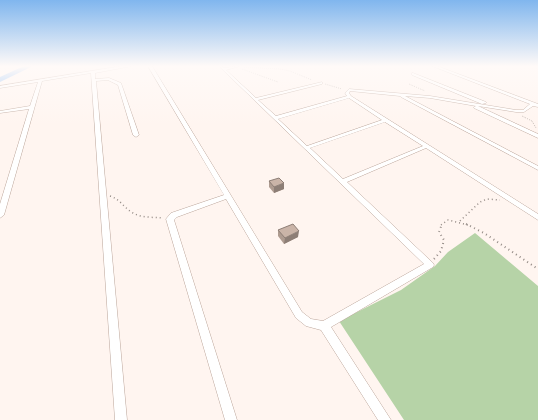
<svg xmlns="http://www.w3.org/2000/svg" width="538" height="420" viewBox="0 0 538 420" font-family="Montserrat,sans-serif">
	<style>
		.green { fill: #b6d3a7 }
		.lines { fill: none; stroke-linecap: round; stroke-linejoin: round }
		.river { fill: #84baf8; fill-rule: evenodd }
		.minor-casing { stroke: #bca69b; stroke-width: 1 }
		.path-far2 { stroke: #948b86; stroke-width: 1; stroke-dasharray: 0.5 1.5; stroke-linecap: butt }
		.path-far1 { stroke: #948b86; stroke-width: 1.5; stroke-dasharray: 1 3; stroke-linecap: butt }
		.path { stroke: #948b86; stroke-width: 2; stroke-dasharray: 1 3.5; stroke-linecap: butt }
		.minor { fill: #fff; fill-rule: evenodd }
		.wall { fill: #ae9b90 }
		.shaded-wall { fill: #8d7e76 }
		.building { fill: #cab4a8; stroke: #8d7e76 }
	</style>
	<rect width="100%" height="100%" fill="#fff5f0"/>
	<path class="green" d="M475 233 538 286V420H404L339 321 401 290 435 266 448 252Z"/>
	<g class="lines">
		<path class="river" d="M24 66H33L0 82V77Z"/>
		<defs>
			<g id="minor">
				<path d="M122 66H132L95 73V79L109 78 121 83 139 135 136 137 133 135 118 85 108 80 96 81 127 420H115L91 73 42 81 4 215 0 218V204L29 109 0 113V111L30 106 38 82 0 88V86Z"/>
				<path d="M148 66H152L302 312 311 319 323 321 424 264 219 66H222L224 68 240 66 226 70 256 98 322 82V84L258 100 276 116 347 96 345 93 349 89 430 96 516 110H523L530 104 432 66H437L538 104V107L533 106 524 112H516L478 106 538 134V138L474 108V107L476 106 430 98 405 96 538 166V170L401 97 400 96 350 91 349 93 351 96 538 214V220L426 148 347 182 433 263 434 265 433 267 331 327 391 420H378L321 330 306 326 296 318 226 199 177 217 174 220 237 420H225L166 219 171 213 224 195ZM349 98 382 120 307 146 278 119ZM385 122 423 146 343 179 310 148Z"/>
				<path d="M413 73 486 102V103L482 104 412 75V73Z"/>
			</g>
		</defs>
		<use href="#minor" class="minor-casing"/>
		<g class="path-far2">
			<path d="M244 67 280 69 290 71 312 80"/>
			<path d="M242 69 278 82"/>
			<path d="M325 84 342 89"/>
			<path d="M409 84 425 91"/>
			<path d="M522 116 532 121 536 128"/>
		</g>
		<g class="path-far1">
			<path d="M110 196C120 199 124 208 133 213 142 218 153 217 162 218"/>
			<path d="M460 221 480 202 487 199 500 200"/>
			<path d="M441 225 448 220 468 225"/>
		</g>
		<g class="path">
			<path d="M466 224 484 233 538 269"/>
			<path d="M434 259 441 251 444 240 439 232 442 224"/>
		</g>
		<use href="#minor" class="minor"/>
	</g>
	<g class="wall">
		<path d="M269 181 284 189 274 193 269 187Z"/>
		<path d="M278 230 298 237 284 244 278 236Z"/>
	</g>
	<g class="shaded-wall">
		<path d="M284 183V189L274 193V187Z"/>
		<path d="M299 231 298 237 284 244 285 238Z"/>
	</g>
	<g class="building">
		<path d="M279 178 284 183 274 187 269 181Z"/>
		<path d="M293 224 299 231 285 238 278 230Z"/>
	</g>
	<linearGradient id="sky" x2="0" y2="1"><stop stop-color="#80b6ee"/><stop offset="0.53" stop-color="#fffaf8"/><stop offset="1" stop-color="#fffaf8" stop-opacity="0"/></linearGradient>
	<rect width="538" height="125" fill="url(#sky)"/>
</svg>
